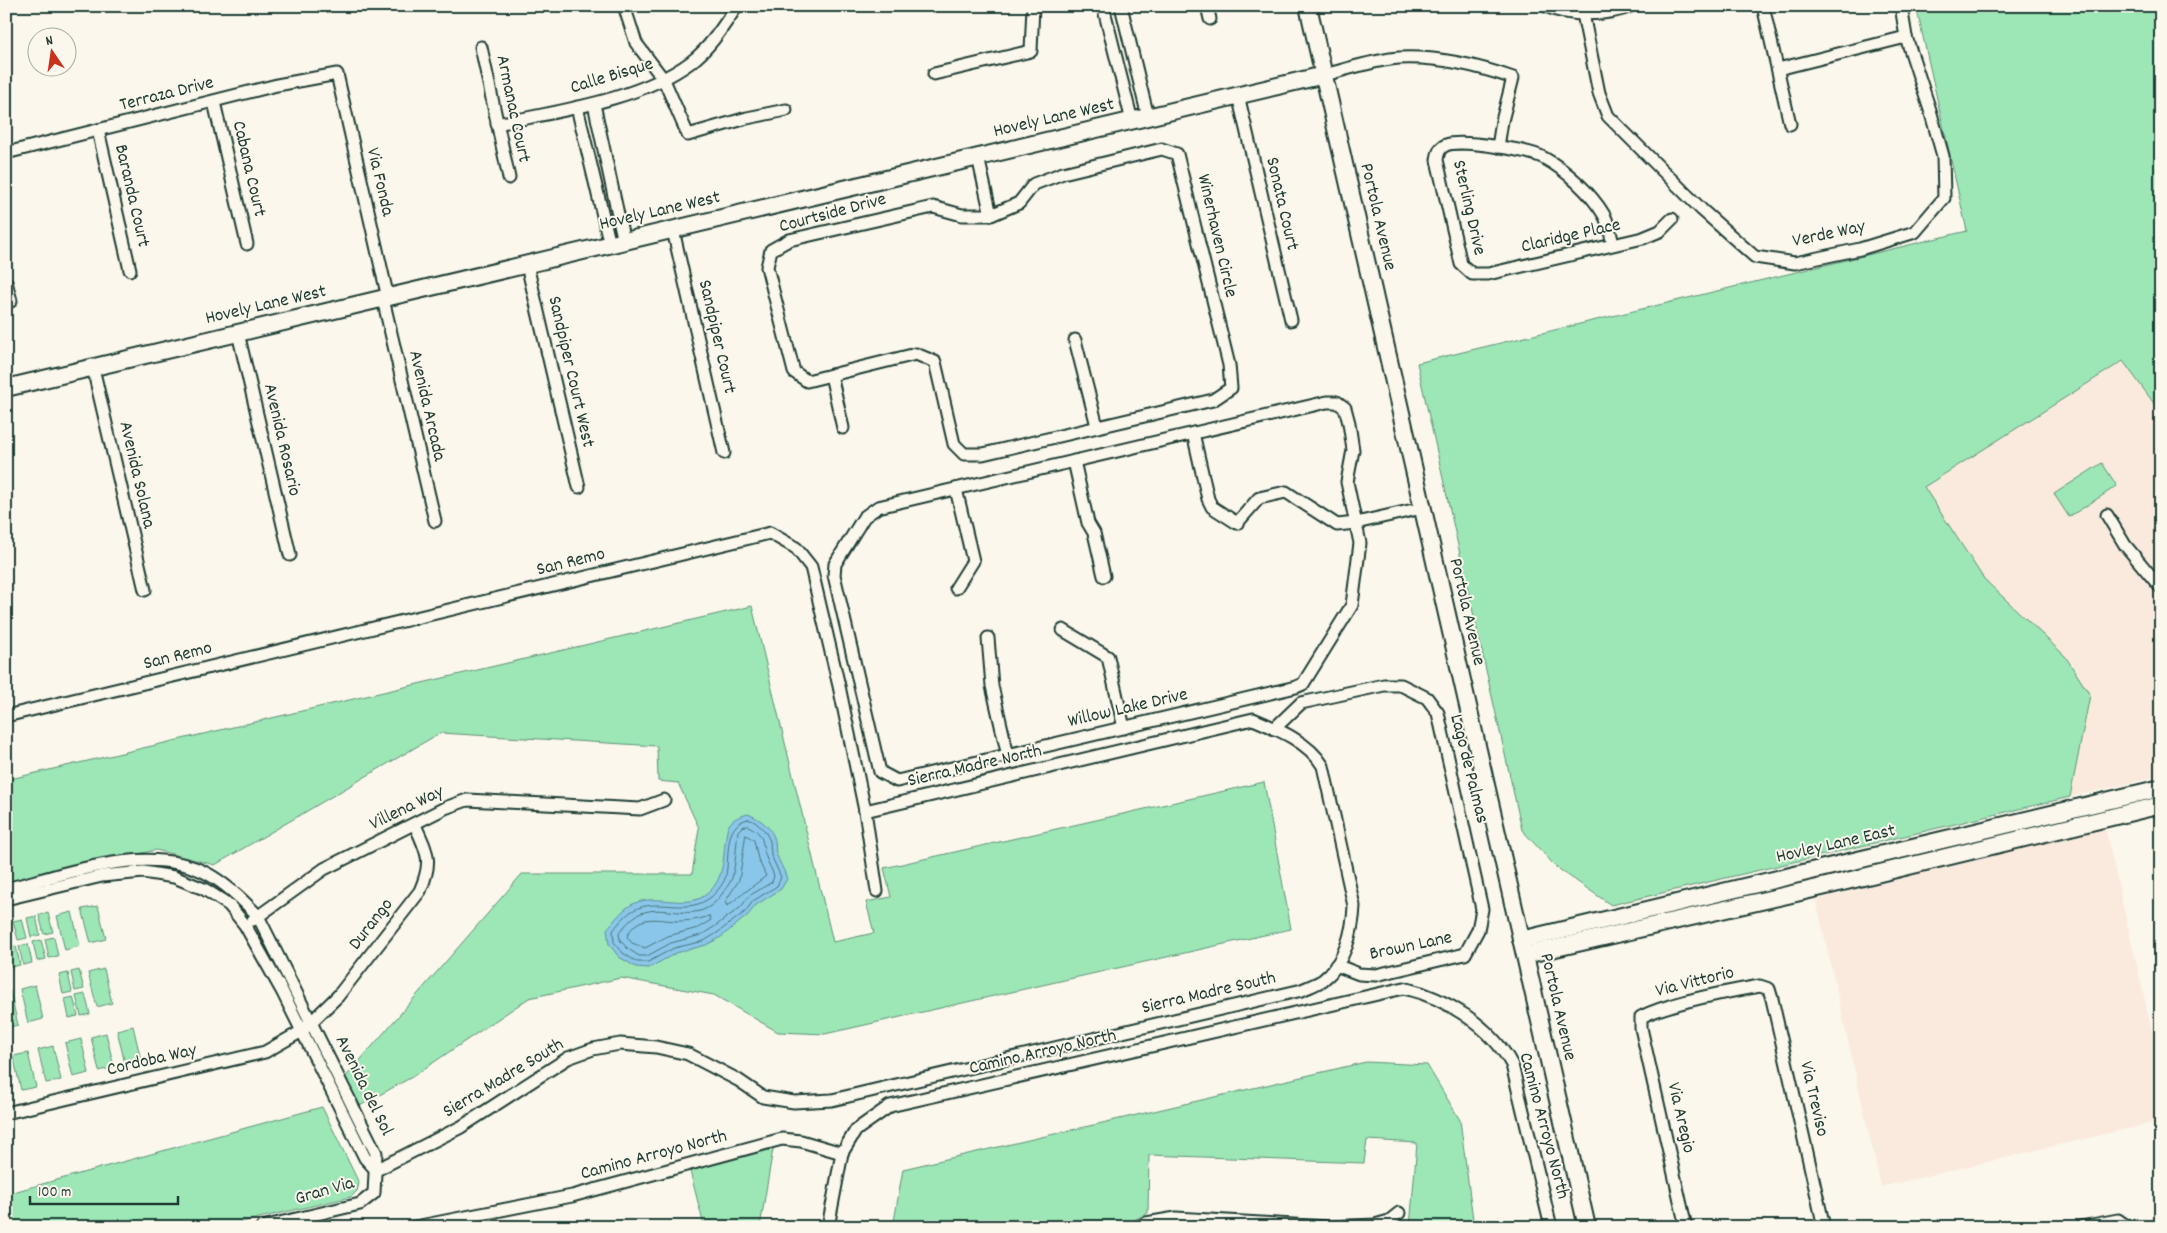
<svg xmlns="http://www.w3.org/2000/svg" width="2167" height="1233" viewBox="0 0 2167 1233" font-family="Dekko,sans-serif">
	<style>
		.built { fill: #faeade }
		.green { fill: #9de6b6; stroke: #5e9275 }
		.water { fill: #89c6e9; stroke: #5f8fa1 }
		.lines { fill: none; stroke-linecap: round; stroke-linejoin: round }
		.shore { stroke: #49747c; stroke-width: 1 }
		.street-casing { stroke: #1f3d34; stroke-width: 15 }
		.secondary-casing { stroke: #1f3d34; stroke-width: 20 }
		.street { stroke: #fbf7ec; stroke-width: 11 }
		.secondary { stroke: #fbf7ec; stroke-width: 16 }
		.labels { text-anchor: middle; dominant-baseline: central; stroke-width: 4; stroke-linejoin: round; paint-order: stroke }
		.street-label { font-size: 19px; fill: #1f3d34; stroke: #fbf7ec }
	</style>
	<rect width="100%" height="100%" fill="#fbf7ec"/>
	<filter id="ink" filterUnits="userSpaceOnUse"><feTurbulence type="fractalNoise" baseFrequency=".02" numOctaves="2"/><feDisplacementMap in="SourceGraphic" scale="10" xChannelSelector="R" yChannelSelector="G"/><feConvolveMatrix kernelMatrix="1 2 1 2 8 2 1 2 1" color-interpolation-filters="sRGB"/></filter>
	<g filter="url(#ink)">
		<g class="built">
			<path d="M2123 361 2161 413V776L2070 797 2090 695 2065 656 1984 579 1924 487Z"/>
			<path d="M2105 827 2161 1070V1121L1881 1187 1816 900Z"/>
		</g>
		<g class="green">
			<path d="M1916 6H2161V413L2123 361 1924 487 1984 579 2065 656 2090 695 2070 797 1611 905 1556 867 1522 830 1417 363 1967 231Z"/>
			<path d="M2102 463 2117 486 2069 517 2054 494Z"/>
			<path d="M752 606 833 942 874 933 866 902 891 897 884 868 1264 782 1291 929 825 1034 778 1032 714 995 621 978 529 998 412 1077 356 1108 342 1081 522 874H692L699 828 678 783 658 781 657 746 440 733 215 865 156 850 6 884V780Z"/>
			<path d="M98 906 106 939 91 943 82 909Z"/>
			<path d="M72 912 80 946 65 950 57 916Z"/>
			<path d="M48 913 53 932 44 934 39 915Z"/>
			<path d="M36 916 40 935 31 937 27 918Z"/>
			<path d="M22 919 27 938 18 940 13 921Z"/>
			<path d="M54 937 58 956 49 958 45 939Z"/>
			<path d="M41 940 46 959 37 961 33 942Z"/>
			<path d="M28 944 32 963 23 965 19 946Z"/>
			<path d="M16 946 20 965 11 967 7 948Z"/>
			<path d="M104 969 112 1003 97 1007 88 973Z"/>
			<path d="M79 970 84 989 75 991 71 972Z"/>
			<path d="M68 973 72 992 63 994 59 975Z"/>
			<path d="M35 985 43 1019 28 1023 20 989Z"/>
			<path d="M10 991 18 1025 6 1028V992Z"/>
			<path d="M85 994 90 1014 81 1016 76 996Z"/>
			<path d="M73 997 78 1016 69 1018 65 999Z"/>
			<path d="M133 1026 141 1060 125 1064 117 1030Z"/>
			<path d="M106 1033 114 1067 99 1071 91 1037Z"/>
			<path d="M81 1039 89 1073 73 1077 65 1043Z"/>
			<path d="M53 1046 61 1080 46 1083 38 1050Z"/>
			<path d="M28 1053 36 1087 21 1090 13 1056Z"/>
			<path d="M1366 1062 1427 1065 1460 1120 1474 1227H1410L1417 1143 1367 1140 1364 1163 1149 1155 1148 1213 1122 1226 1017 1222 1016 1227H893L903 1169Z"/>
			<path d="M322 1107 359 1183 357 1191 351 1197 220 1227H6V1194Z"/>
			<path d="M773 1149 760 1227H701L704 1226 690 1171Z"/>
		</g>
		<path class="water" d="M748 814C760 819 772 827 775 841 776 845 775 849 776 853 779 862 784 869 787 879L781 889 756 905 748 915 721 937 706 945 676 953 649 968 636 967 619 957 609 944 607 929C615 920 623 908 635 903 659 893 688 911 708 893 725 878 723 856 726 836 727 832 727 828 729 825 733 818 741 816 748 814Z"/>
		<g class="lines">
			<g class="shore">
				<path d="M748 819 755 822 765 831 770 841 771 855 781 877 777 886 753 901 745 912 717 933 704 941 674 948 648 962H637L623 953 614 942 613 931C619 922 628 912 638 908 663 899 689 915 711 897 717 892 725 882 726 875 730 855 723 825 748 819Z"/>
				<path d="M748 826C766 834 761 843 766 857 768 864 772 869 774 876L772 882 749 896 741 907 714 927 701 935 671 943 647 956H639L627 948 620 940 619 933C625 926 631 918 639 914 667 901 698 929 722 894 725 889 730 884 732 878 736 863 736 846 738 831L742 827Z"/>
				<path d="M746 835 754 840 758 859 766 876 727 906 725 902 739 880Z"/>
				<path d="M709 916 711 920 698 928 668 936 645 948 632 943 627 937C637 913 657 920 677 921 687 921 699 920 709 916Z"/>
			</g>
			<defs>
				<g id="street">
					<path d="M1103 6 1132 121"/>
					<path d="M1121 6 1148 117"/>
					<path d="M1207 6 1210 19"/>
					<path d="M1546 6C1568 17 1609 16 1631 6"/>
					<path d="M1763 6 1790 124"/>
					<path d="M626 12 636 43 664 80 688 135 747 118 786 110"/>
					<path d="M1583 14 1599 93 1608 116 1702 210 1755 257 1795 263 1860 249 1915 232 1944 198 1943 156 1930 110 1906 37 1901 6"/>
					<path d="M481 47 509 178"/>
					<path d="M1778 69 1906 37"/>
					<path d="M934 74 1031 51 1033 6"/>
					<path d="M1324 75C1348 69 1374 60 1399 58 1439 56 1476 65 1513 78L1502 121 1498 147"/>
					<path d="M1238 95 1291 320"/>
					<path d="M214 102 247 244"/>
					<path d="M594 104 624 242"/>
					<path d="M577 107 610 245"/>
					<path d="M497 124C559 111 640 100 691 62 710 48 724 25 737 6"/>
					<path d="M98 130 130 270"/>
					<path d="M1162 149 1177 154 1229 365 1231 388 1213 400 983 454H964L954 444 935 362 916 354 807 381 794 372 767 267 771 250 789 240 933 207 962 215H991L1019 203 1034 184 1063 173Z"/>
					<path d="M6 153 277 85 337 74 388 298"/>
					<path d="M978 157 991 215"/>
					<path d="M673 230 724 453"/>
					<path d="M1613 245C1611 235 1609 224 1604 215 1591 193 1566 170 1544 158 1530 150 1460 139 1446 145 1439 148 1438 153 1437 160L1461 264 1472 274H1488L1643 238 1660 231 1672 219"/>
					<path d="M527 265 579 487"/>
					<path d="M6 282 11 301 6 302"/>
					<path d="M383 299 435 521"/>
					<path d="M238 333 290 555"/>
					<path d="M1075 340 1097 426"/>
					<path d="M93 368 145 590"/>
					<path d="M831 375 843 428"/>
					<path d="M1327 402H1337L1345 408 1349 423 1353 450 1347 482 1360 543 1352 605 1303 684 1296 687 897 781 880 772 834 575 835 564 864 517 878 507Z"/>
					<path d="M1193 433 1208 499 1212 507 1237 523 1259 498 1286 492 1337 525 1356 523 1422 508"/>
					<path d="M1074 461 1088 523 1094 533 1104 576"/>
					<path d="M956 489 973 561 956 588"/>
					<path d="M2107 515 2125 545 2161 588"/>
					<path d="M1063 630 1108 657 1124 728"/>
					<path d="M988 638 992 686 1008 756"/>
					<path d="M6 716 770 533 796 548 811 567 839 686 865 811 877 891"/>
					<path d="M1274 729 1301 703 1384 685H1401L1427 698 1438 713 1482 909 1478 930 1465 954 1376 975 1359 974 1336 965"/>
					<path d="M6 889C67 874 149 842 208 874 226 884 244 901 258 916L376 1153 374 1193 360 1204 262 1227"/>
					<path d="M6 899 102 876 143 872 174 877 204 889 229 905 245 925 282 991 365 1158 376 1170"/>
					<path d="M253 920 324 869 445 808 467 800 640 809 664 800"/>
					<path d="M6 1113 265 1052 302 1031 338 996 420 891C433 861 428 854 415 825"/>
					<path d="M376 1170 461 1127 568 1058 593 1049 620 1044 656 1047 688 1054 738 1080 763 1097 794 1102 832 1100 1302 990C1308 987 1317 984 1323 980 1345 963 1353 931 1354 906L1323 766C1309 742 1277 729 1253 719L865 811"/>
					<path d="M415 1227 572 1196 782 1139 801 1141 842 1153 856 1130 890 1106 1404 988C1446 998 1491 1026 1512 1065L1551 1227"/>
					<path d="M828 1227 842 1153"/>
					<path d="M1139 1227 1146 1223 1176 1218 1328 1227 1375 1225 1389 1221 1399 1213"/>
					<path d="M1686 1227 1641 1028V1017C1671 1002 1725 992 1760 986L1769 989 1772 999 1824 1227"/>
					<path d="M2081 1227 2118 1220 2128 1227"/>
				</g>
				<g id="secondary">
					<path d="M1308 6 1587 1227"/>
					<path d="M6 388 1324 75"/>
					<path d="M1521 940 2161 788"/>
					<path d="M1525 955 1822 887 2161 805"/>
				</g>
			</defs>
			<use href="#street" class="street-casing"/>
			<use href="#secondary" class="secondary-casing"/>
			<use href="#street" class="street"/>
			<use href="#secondary" class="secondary"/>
		</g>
	</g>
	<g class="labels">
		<g class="street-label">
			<text transform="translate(612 77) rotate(-17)">Calle Bisque</text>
			<text transform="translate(167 95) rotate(-14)">Terraza Drive</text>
			<text transform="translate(512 109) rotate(78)">Armanac Court</text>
			<text transform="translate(1054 119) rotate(-13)">Hovely Lane West</text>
			<text transform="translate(248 169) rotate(77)">Cabana Court</text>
			<text transform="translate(379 182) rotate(77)">Via Fonda</text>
			<text transform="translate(131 196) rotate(77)">Baranda Court</text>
			<text transform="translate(1281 204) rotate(77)">Sonata Court</text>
			<text transform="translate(1468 208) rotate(77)">Sterling Drive</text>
			<text transform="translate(660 212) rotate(-13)">Hovely Lane West</text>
			<text transform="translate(833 214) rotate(-15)">Courtside Drive</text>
			<text transform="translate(1377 217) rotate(77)">Portola Avenue</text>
			<text transform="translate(1829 235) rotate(-12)">Verde Way</text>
			<text transform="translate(1216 236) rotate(77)">Winerhaven Circle</text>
			<text transform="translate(1571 237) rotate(-13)">Claridge Place</text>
			<text transform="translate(266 306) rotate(-13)">Hovely Lane West</text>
			<text transform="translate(716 337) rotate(77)">Sandpiper Court</text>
			<text transform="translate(570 372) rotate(77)">Sandpiper Court West</text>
			<text transform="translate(426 406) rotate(77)">Avenida Arcada</text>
			<text transform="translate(281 440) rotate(77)">Avenida Rosario</text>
			<text transform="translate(136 475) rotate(77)">Avenida Solana</text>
			<text transform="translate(571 563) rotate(-14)">San Remo</text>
			<text transform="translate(1466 612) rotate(77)">Portola Avenue</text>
			<text transform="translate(178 657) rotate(-14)">San Remo</text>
			<text transform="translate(1128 709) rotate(-13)">Willow Lake Drive</text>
			<text transform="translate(975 767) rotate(-13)">Sierra Madre North</text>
			<text transform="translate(1468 769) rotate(76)">Lago de Palmas</text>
			<text transform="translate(407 809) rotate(-26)">Villena Way</text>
			<text transform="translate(1836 845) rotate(-13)">Hovley Lane East</text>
			<text transform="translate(372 925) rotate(-52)">Durango</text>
			<text transform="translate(1411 947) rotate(-12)">Brown Lane</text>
			<text transform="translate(1695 983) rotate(-14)">Via Vittorio</text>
			<text transform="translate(1209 994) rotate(-13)">Sierra Madre South</text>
			<text transform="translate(1557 1007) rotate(77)">Portola Avenue</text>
			<text transform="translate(1043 1053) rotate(-13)">Camino Arroyo North</text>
			<text transform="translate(152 1061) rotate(-13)">Cordoba Way</text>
			<text transform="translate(504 1079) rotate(-31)">Sierra Madre South</text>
			<text transform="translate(363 1086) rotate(64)">Avenida del Sol</text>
			<text transform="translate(1813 1099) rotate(77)">Via Treviso</text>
			<text transform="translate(1680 1118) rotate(77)">Via Aregio</text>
			<text transform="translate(1543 1126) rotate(75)">Camino Arroyo North</text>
			<text transform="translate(654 1156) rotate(-15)">Camino Arroyo North</text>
			<text transform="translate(325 1192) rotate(-16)">Gran Via</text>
		</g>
	</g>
	<rect width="2167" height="1233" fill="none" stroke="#fbf7ec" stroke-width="25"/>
	<rect x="12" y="12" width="2142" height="1208" fill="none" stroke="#1f3d34" stroke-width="2" filter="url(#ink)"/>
	<g transform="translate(52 52) rotate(347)"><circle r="24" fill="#fbf7ec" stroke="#a3ada2"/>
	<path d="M0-4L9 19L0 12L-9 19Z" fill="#c8321e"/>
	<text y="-8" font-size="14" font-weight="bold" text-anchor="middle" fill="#1f3d34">N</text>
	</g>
	<path d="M30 1196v8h148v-8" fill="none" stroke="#1f3d34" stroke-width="2.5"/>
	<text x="38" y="1196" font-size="15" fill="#1f3d34" stroke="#fbf7ec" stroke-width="4" paint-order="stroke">100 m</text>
</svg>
